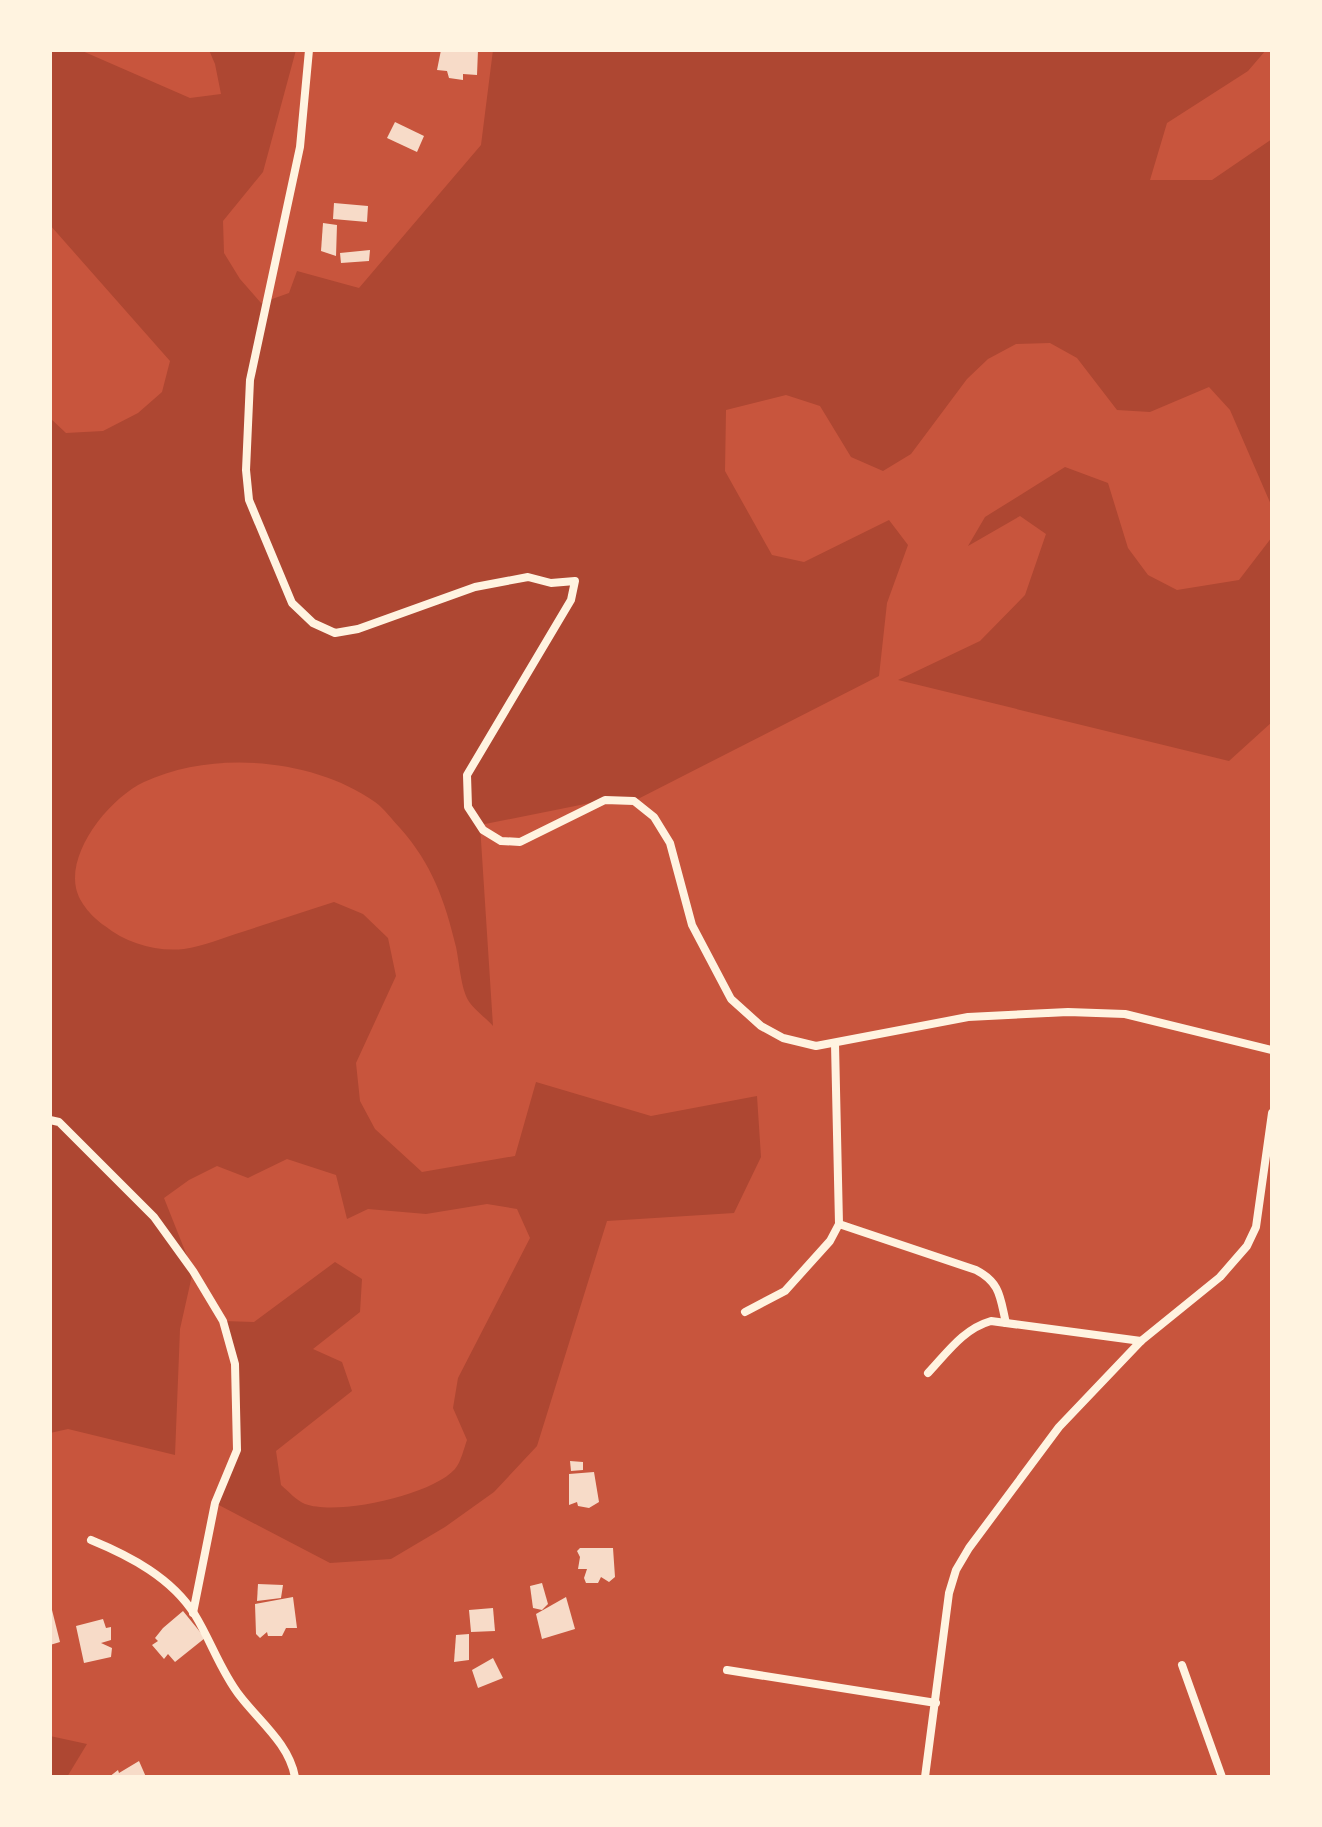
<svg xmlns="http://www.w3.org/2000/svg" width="1322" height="1827" viewBox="0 0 1322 1827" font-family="'Alegreya Sans',sans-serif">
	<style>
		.green { fill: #ae4732 }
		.building { fill: #f7dbc8 }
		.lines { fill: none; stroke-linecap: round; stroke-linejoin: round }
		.minor { stroke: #fff3e0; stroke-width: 8 }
	</style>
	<rect width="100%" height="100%" fill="#c8553d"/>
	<g class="green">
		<path d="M50 50H80L190 98 221 94 215 64 209 50H296L263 172 223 221 224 253 240 279 261 303 289 293 297 271 359 288 481 145 493 50H1266L1248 71 1167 123 1150 180H1212L1272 139V507L1230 410 1209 387 1150 412 1117 410 1077 358 1050 343 1016 344 988 359 967 379 911 454 883 471 851 457 820 406 786 395 726 410 725 471 772 555 804 562 889 520 908 545 887 603 879 676 634 801 605 800 480 825 493 1026C486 1018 473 1009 468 1000 461 988 459 961 456 947 445 901 432 864 400 828 392 820 385 809 375 802 313 758 213 750 144 782 110 798 68 850 76 888 79 903 93 918 105 926 126 943 156 952 184 949 203 946 223 938 242 932 273 922 303 912 334 902L363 914 388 938 396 976 356 1063 360 1101 375 1129 422 1172 515 1156 536 1082 651 1116 757 1096 761 1157 734 1213 607 1221 537 1446 494 1492 445 1527 391 1559 330 1563 215 1503 237 1450 235 1364 223 1321 254 1322 335 1262 362 1279 360 1312 313 1349 342 1362 352 1391 276 1451 281 1485C288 1491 297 1501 305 1504 338 1516 432 1495 455 1469 461 1462 464 1448 467 1440L453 1408 458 1378 530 1238 517 1209 487 1204 426 1214 368 1209 347 1219 336 1175 287 1159 248 1178 217 1166 189 1180 164 1198 193 1271 180 1329 175 1455 68 1429 50 1433V418L66 433 103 431 138 413 162 392 170 361 50 225Z"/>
		<path d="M1065 467 1108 483 1128 548 1148 575 1177 590 1239 580 1272 537V722L1229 761 898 680 980 641 1025 595 1046 534 1020 516 968 546 985 517Z"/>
		<path d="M50 1736 87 1744 67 1777H50Z"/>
	</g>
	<g class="building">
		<path d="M441 50H478L477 75 463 74V80L449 78 447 71 437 70Z"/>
		<path d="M395 122 424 136 417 152 387 138Z"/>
		<path d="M334 203 368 206 367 222 333 219Z"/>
		<path d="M323 223 337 225 336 256 321 251Z"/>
		<path d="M370 250 369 261 341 263 340 253Z"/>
		<path d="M570 1461 583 1462V1470L571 1471Z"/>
		<path d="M594 1472 599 1502 589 1508 578 1506 577 1502 569 1505V1474Z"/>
		<path d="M580 1548H613L615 1577 609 1582 601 1577 598 1583H586L584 1578 587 1569H578L580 1557 577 1551Z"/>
		<path d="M542 1583 548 1604 542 1610 533 1608 530 1586Z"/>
		<path d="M258 1584 283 1585 281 1598 257 1601Z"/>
		<path d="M293 1597 297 1628H286L282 1636H268L267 1632 260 1638 256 1634 255 1604Z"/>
		<path d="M566 1597 575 1629 542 1639 536 1614Z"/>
		<path d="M50 1602 60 1642 50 1645Z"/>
		<path d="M493 1608 495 1631 471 1632 469 1610Z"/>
		<path d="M183 1611 205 1638 175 1662 168 1654 164 1659 152 1645 158 1641 155 1638 163 1628Z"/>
		<path d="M103 1619 106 1628 111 1627V1640L101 1643 112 1648 111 1657 84 1663 76 1626Z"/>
		<path d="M469 1634V1660L454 1662 456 1635Z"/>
		<path d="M493 1658 503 1678 478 1688 472 1670Z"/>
		<path d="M139 1761 146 1777H109L118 1770 119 1773Z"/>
	</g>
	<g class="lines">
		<g class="minor">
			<path d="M309 50 300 147 250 380 246 470 249 500 292 603 313 623 335 633 358 629 475 587 528 577 551 583 575 581 571 600 467 775 468 807 483 830 501 841 520 842 605 800 634 801 654 817 670 843 692 925 731 999 761 1026 783 1038 816 1046 968 1017 1068 1012 1125 1014 1272 1050"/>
			<path d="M50 1120 59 1122 154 1217 193 1271 223 1321 235 1364 237 1450 215 1503 193 1613"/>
			<path d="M839 1224 976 1270C1001 1283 1000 1298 1006 1323"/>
			<path d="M745 1312 785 1291 830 1241 839 1224 835 1044"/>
			<path d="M928 1373C947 1353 963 1329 991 1321L1141 1341"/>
			<path d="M91 1540C130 1556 172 1578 195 1615 211 1641 221 1672 240 1696 260 1722 289 1744 295 1777"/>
			<path d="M1182 1665 1222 1777"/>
			<path d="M727 1670 936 1703"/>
			<path d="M925 1777 949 1593 956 1570 969 1548 1059 1427 1141 1341 1220 1277 1247 1246 1256 1227 1272 1113"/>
		</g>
	</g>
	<rect width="1322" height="1827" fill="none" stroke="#fff3e0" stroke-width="104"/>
</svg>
